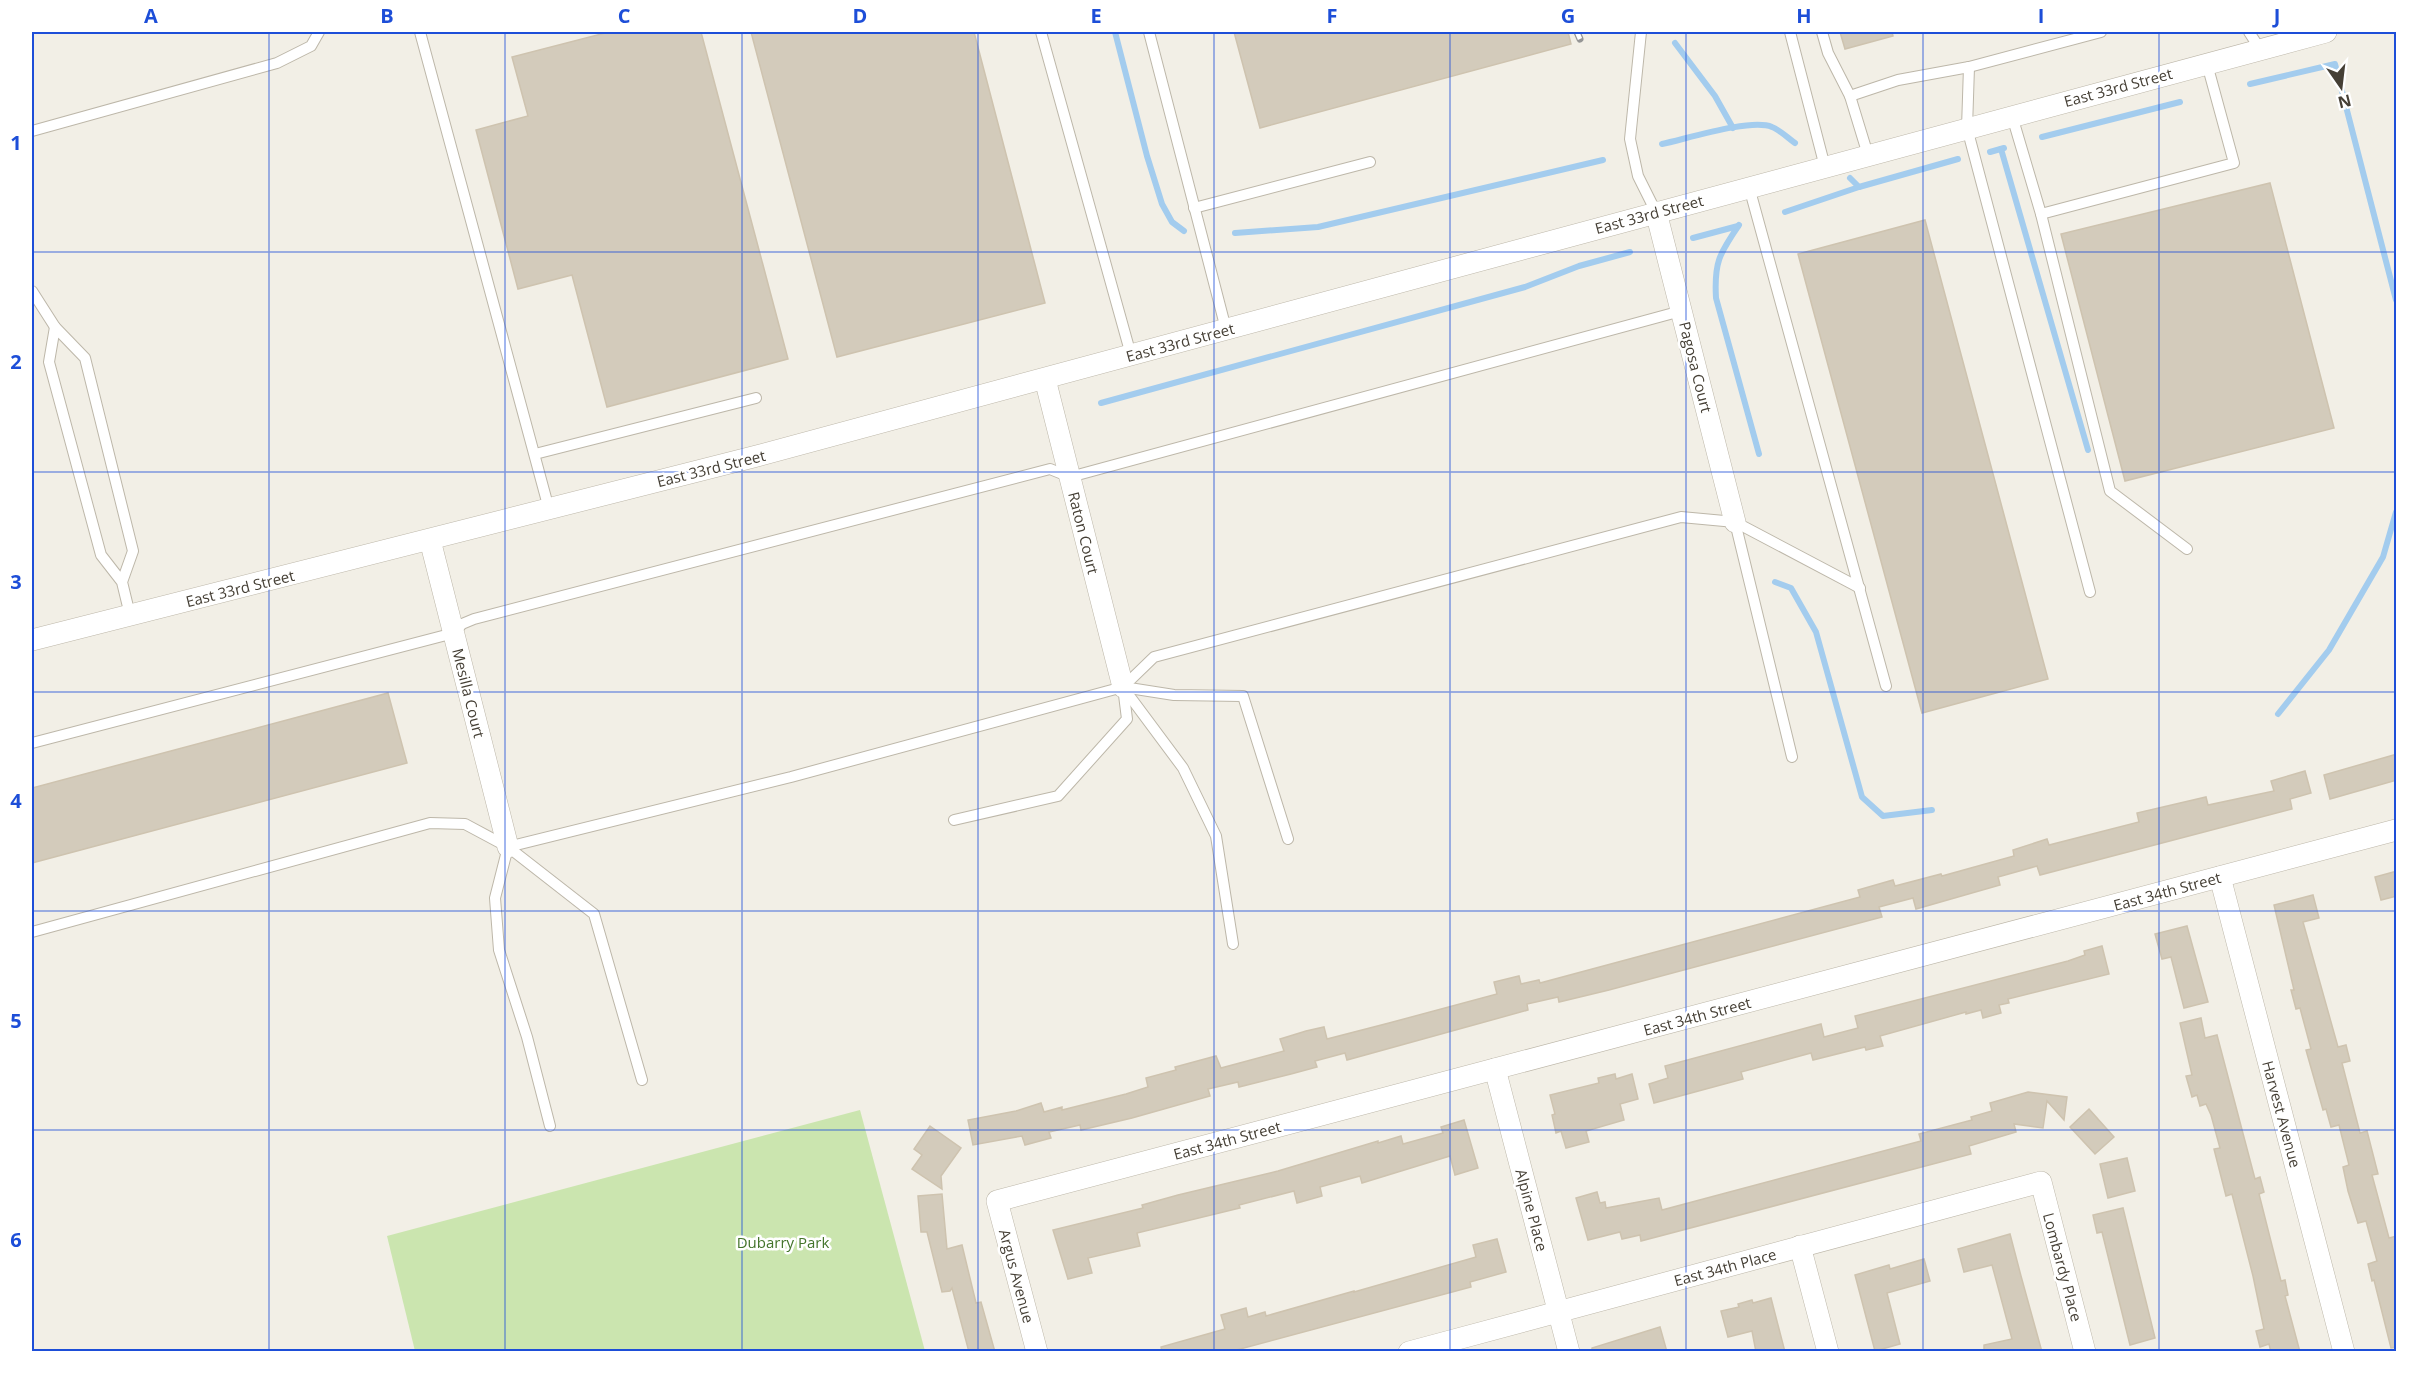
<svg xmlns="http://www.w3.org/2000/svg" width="2428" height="1383" viewBox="0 0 2428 1383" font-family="'Open Sans',sans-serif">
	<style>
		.green { fill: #cbe5af }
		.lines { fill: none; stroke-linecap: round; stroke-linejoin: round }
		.stream { stroke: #a3ccee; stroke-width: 6 }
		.building { fill: #d3cbbb; stroke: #cec3af; stroke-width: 1.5 }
		.lane-casing { stroke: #bdb7a9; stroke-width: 12 }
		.street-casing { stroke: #bdb7a9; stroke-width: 22 }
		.lane { stroke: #fff; stroke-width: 10 }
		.street { stroke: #fff; stroke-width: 21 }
		.rail-casing { stroke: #959595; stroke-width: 7 }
		.rail { stroke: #fff; stroke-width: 4.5; stroke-dasharray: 14; stroke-linecap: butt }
		.grid { fill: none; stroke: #1d4ed8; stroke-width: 1.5; stroke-opacity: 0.55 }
		.labels { text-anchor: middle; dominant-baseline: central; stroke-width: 5; stroke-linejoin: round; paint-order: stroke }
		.street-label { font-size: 15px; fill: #453f35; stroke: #fff }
		.park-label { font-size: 15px; fill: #43742b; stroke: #fff }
		.neatline { fill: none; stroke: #1d4ed8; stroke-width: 2 }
		.grid-label { font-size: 20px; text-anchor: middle; font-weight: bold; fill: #1d4ed8 }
	</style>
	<rect width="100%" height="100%" fill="#f2efe6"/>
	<path class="green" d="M860 1110 925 1351H415L387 1236Z"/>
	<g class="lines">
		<g class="stream">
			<path d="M1115 32 1147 156 1162 204 1172 222 1184 231"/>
			<path d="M1675 43 1715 96 1733 128"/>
			<path d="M2250 84 2335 64 2396 300"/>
			<path d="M2042 137 2180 102"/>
			<path d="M1662 144C1686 139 1751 118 1772 127 1780 130 1788 138 1795 143"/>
			<path d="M2001 149 2088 450"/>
			<path d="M1990 152 2004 148"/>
			<path d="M1850 178 1859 187 1958 159"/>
			<path d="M1785 212 1859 187"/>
			<path d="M1739 225C1719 254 1714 263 1716 298L1759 454"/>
			<path d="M1235 233 1318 227 1603 160"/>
			<path d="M1693 238 1738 226"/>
			<path d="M1101 403 1525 287 1579 266 1630 252"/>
			<path d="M1775 582 1791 588 1816 632 1862 797 1883 816 1932 810"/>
			<path d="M2278 714 2329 650 2383 557 2396 512"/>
		</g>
	</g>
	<g class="building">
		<path d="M609 32H701L788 359 607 407 572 275 518 289 476 130 528 116 512 57Z"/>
		<path d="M751 32H974L1045 303 837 357Z"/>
		<path d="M1234 32H1568L1571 44 1260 128Z"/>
		<path d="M1840 32H1892L1893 36 1845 49Z"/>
		<path d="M2270 183 2334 428 2125 481 2061 234Z"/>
		<path d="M1925 220 2048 679 1922 713 1798 254Z"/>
		<path d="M388 693 407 763 32 863V788Z"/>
		<path d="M2397 754V780L2330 799 2324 775Z"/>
		<path d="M2305 771 2311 793 2290 799 2292 809 2040 875 2037 866 1998 877 2000 885 1916 909 1913 898 1879 907 1882 917 1609 990 1559 1002 1558 997 1527 1004 1528 1010 1347 1060 1345 1053 1315 1061 1317 1067 1291 1074 1239 1087 1238 1082 1208 1089 1210 1096 1132 1118 1081 1130 1080 1125 1049 1132 1051 1138 1025 1145 1022 1136 973 1145 968 1120 1016 1111 1041 1103 1044 1112 1062 1107V1110L1126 1094 1148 1087 1146 1078 1176 1070 1175 1067 1216 1056 1221 1068 1284 1051 1280 1039 1306 1031 1324 1027 1327 1039 1389 1023 1497 994 1494 982 1519 976 1521 984 1539 980 1540 983 1860 897 1858 890 1893 880 1895 886 1941 874 1942 876 2014 856 2013 850 2047 839 2049 845 2139 822 2137 813 2206 797 2208 805 2274 791 2271 781Z"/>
		<path d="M2397 871V896L2381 900 2375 877Z"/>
		<path d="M2313 895 2319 918 2303 922 2338 1047 2346 1045 2350 1061 2342 1063 2360 1133 2367 1131 2378 1174 2372 1175 2389 1238 2397 1236V1347L2391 1348 2374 1280 2372 1281 2368 1264 2377 1261 2366 1221 2358 1223 2348 1191 2343 1167 2349 1165 2339 1125 2331 1127 2326 1109 2323 1110 2306 1050 2311 1049 2300 1008 2296 1009 2291 990H2294L2274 905Z"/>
		<path d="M2187 926 2208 1002 2184 1008 2171 957 2162 959 2155 934Z"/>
		<path d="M2102 946 2109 974 2008 999 2009 1003 1999 1005 2001 1013 1983 1018 1981 1010 1966 1014V1012L1880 1036 1883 1046 1866 1050 1865 1047 1813 1060 1811 1053 1741 1072 1743 1079 1654 1103 1649 1084 1668 1078 1665 1066 1821 1024 1824 1037 1858 1028 1855 1016 2068 961 2085 955 2084 951Z"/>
		<path d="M2201 1018 2205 1038 2217 1035 2255 1179 2260 1177 2264 1192 2259 1194 2281 1281 2285 1280 2288 1295 2285 1296 2300 1352H2271L2269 1344 2260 1347 2256 1331 2264 1329 2253 1276 2232 1194 2226 1196 2214 1149 2220 1148 2211 1115 2206 1104 2200 1106 2197 1095 2192 1097 2186 1076 2192 1075 2180 1023Z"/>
		<path d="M1615 1074 1616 1079 1632 1074 1638 1099 1620 1104 1624 1120 1586 1131 1589 1142 1566 1148 1561 1131 1556 1133 1552 1115 1555 1114 1550 1095 1599 1083 1598 1078Z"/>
		<path d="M2028 1092 2067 1097 2064 1120 2047 1101 2043 1128 2014 1124 2016 1132 1969 1146 1971 1154 1641 1241 1640 1235 1622 1239 1620 1232 1588 1240 1576 1198 1597 1192 1600 1203 1605 1202 1606 1208 1659 1198 1662 1210 1921 1141 1919 1134 1972 1120 1971 1117 1992 1111 1990 1103Z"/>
		<path d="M2089 1109 2114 1137 2095 1154 2070 1127Z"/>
		<path d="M1464 1120 1478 1168 1455 1175 1450 1156 1362 1183 1360 1176 1320 1187 1322 1196 1297 1203 1294 1191 1239 1205 1240 1208 1137 1233 1140 1246 1088 1258 1092 1273 1068 1279 1053 1230 1143 1208 1142 1205 1178 1195 1278 1171 1378 1141V1143L1401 1136 1403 1144 1443 1133 1441 1127Z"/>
		<path d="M930 1126 961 1148 941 1176 942 1189 912 1169 922 1155 914 1149Z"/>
		<path d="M2127 1158 2135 1191 2108 1198 2100 1164Z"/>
		<path d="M942 1194 947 1249 962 1245 976 1303 981 1302 995 1352H969L952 1288 950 1291 942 1292 927 1232H921L918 1196Z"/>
		<path d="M2123 1208 2155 1338 2130 1345 2102 1232 2097 1233 2093 1215Z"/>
		<path d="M2010 1234 2021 1276 2042 1352H1984V1345L2012 1339 1992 1265 1964 1272 1958 1249Z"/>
		<path d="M1497 1239 1506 1272 1470 1282 1471 1287 1229 1352H1162L1161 1347 1225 1329 1221 1315 1246 1308 1248 1317 1265 1312 1266 1316 1354 1291V1292L1476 1257 1473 1245Z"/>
		<path d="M1924 1259 1930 1281 1887 1293 1900 1344 1875 1351 1855 1275 1889 1265 1890 1269Z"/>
		<path d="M1771 1298 1785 1352H1756L1752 1331 1728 1337 1721 1311 1739 1307 1738 1304 1752 1300 1753 1303Z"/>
		<path d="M1660 1327 1667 1352H1592V1348Z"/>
	</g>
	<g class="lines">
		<defs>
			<g id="lane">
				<path d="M420 32 549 509"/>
				<path d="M1041 32 1131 355"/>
				<path d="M1149 32 1226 329"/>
				<path d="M1641 32 1630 139 1638 176 1656 212"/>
				<path d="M1790 32 1825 167"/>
				<path d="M1822 32 1828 53 1850 96"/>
				<path d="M2249 32 2260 49"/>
				<path d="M1969 67 1967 128 2090 592"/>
				<path d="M2012 116 2041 214 2110 491 2187 549"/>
				<path d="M32 131 277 63 311 46 319 32"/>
				<path d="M1868 155 1850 96 1898 80 1969 67 2101 32"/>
				<path d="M1749 187 1886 686"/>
				<path d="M1194 208 1370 162"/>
				<path d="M2041 214 2234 163 2207 64"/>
				<path d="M32 291 55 327"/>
				<path d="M535 454 756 398"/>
				<path d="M1735 522 1792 757"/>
				<path d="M122 582 133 551 85 358 55 327 49 362 101 555 122 582 130 615"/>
				<path d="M1123 687 1154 657 1681 517 1735 522 1860 588"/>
				<path d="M1123 687 1174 695 1243 696 1288 839"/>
				<path d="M1125 690 1183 768 1216 836 1233 944"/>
				<path d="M32 743 454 633 462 624 474 619 1050 469 1070 477 1681 311"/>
				<path d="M508 847 791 777 1123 687 1127 719 1058 796 954 820"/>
				<path d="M508 847 495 898 499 950 527 1037 550 1126"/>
				<path d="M32 932 430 823 465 824 508 847 594 914 642 1080"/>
			</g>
			<g id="street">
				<path d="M1656 212 1735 522"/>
				<path d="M1045 379 1123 687"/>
				<path d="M430 540 508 847"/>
				<path d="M32 640 753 457 2326 32"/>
				<path d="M2220 877 2344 1352"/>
				<path d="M1495 1069 1569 1352"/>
				<path d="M1800 1246 1828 1352"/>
				<path d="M1037 1352 997 1201 2396 830"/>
				<path d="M1409 1352 2041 1182 2085 1352"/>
			</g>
		</defs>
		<use href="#lane" class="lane-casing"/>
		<use href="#street" class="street-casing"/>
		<use href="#lane" class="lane"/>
		<use href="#street" class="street"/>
		<defs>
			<path id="rail" d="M1577 32 1580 39"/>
		</defs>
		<use href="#rail" class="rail-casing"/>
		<use href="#rail" class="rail"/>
	</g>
	<path class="grid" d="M269 32V1352M505 32V1352M742 32V1352M978 32V1352M1214 32V1352M1450 32V1352M1686 32V1352M1923 32V1352M2159 32V1352M32 252H2396M32 472H2396M32 692H2396M32 911H2396M32 1130H2396"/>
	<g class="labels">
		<g class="street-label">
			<text transform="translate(2118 87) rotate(-15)">East 33rd Street</text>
			<text transform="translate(1649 214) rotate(-15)">East 33rd Street</text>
			<text transform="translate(1180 342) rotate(-15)">East 33rd Street</text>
			<text transform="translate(1696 367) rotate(76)">Pagosa Court</text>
			<text transform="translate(711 468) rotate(-14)">East 33rd Street</text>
			<text transform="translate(1084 533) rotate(76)">Raton Court</text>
			<text transform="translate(240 588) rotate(-14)">East 33rd Street</text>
			<text transform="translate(469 693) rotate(76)">Mesilla Court</text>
			<text transform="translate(2167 891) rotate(-15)">East 34th Street</text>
			<text transform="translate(1697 1016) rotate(-15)">East 34th Street</text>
			<text transform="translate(2282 1114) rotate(75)">Harvest Avenue</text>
			<text transform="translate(1227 1140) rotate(-15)">East 34th Street</text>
			<text transform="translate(1532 1210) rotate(75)">Alpine Place</text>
			<text transform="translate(1725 1267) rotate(-15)">East 34th Place</text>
			<text transform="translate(2063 1267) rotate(75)">Lombardy Place</text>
			<text transform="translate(1017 1276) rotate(75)">Argus Avenue</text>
		</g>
		<g class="park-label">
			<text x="783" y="1242">Dubarry Park</text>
		</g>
	</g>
	<rect width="2428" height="1383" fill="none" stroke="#ffffff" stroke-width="66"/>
	<g transform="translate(2341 87) rotate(166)" stroke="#ffffff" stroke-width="4.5" paint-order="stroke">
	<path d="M0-4.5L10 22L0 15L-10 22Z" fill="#453f35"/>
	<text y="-9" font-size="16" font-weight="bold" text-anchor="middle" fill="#453f35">N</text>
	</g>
	<rect x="33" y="33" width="2362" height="1317" class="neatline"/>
	<g class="grid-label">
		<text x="151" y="23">A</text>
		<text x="387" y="23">B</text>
		<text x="624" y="23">C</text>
		<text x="860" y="23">D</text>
		<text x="1096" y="23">E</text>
		<text x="1332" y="23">F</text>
		<text x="1568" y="23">G</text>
		<text x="1804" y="23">H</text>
		<text x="2041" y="23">I</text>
		<text x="2277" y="23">J</text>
		<text x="16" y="150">1</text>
		<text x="16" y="369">2</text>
		<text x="16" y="589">3</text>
		<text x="16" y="808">4</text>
		<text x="16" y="1028">5</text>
		<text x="16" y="1247">6</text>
	</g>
</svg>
